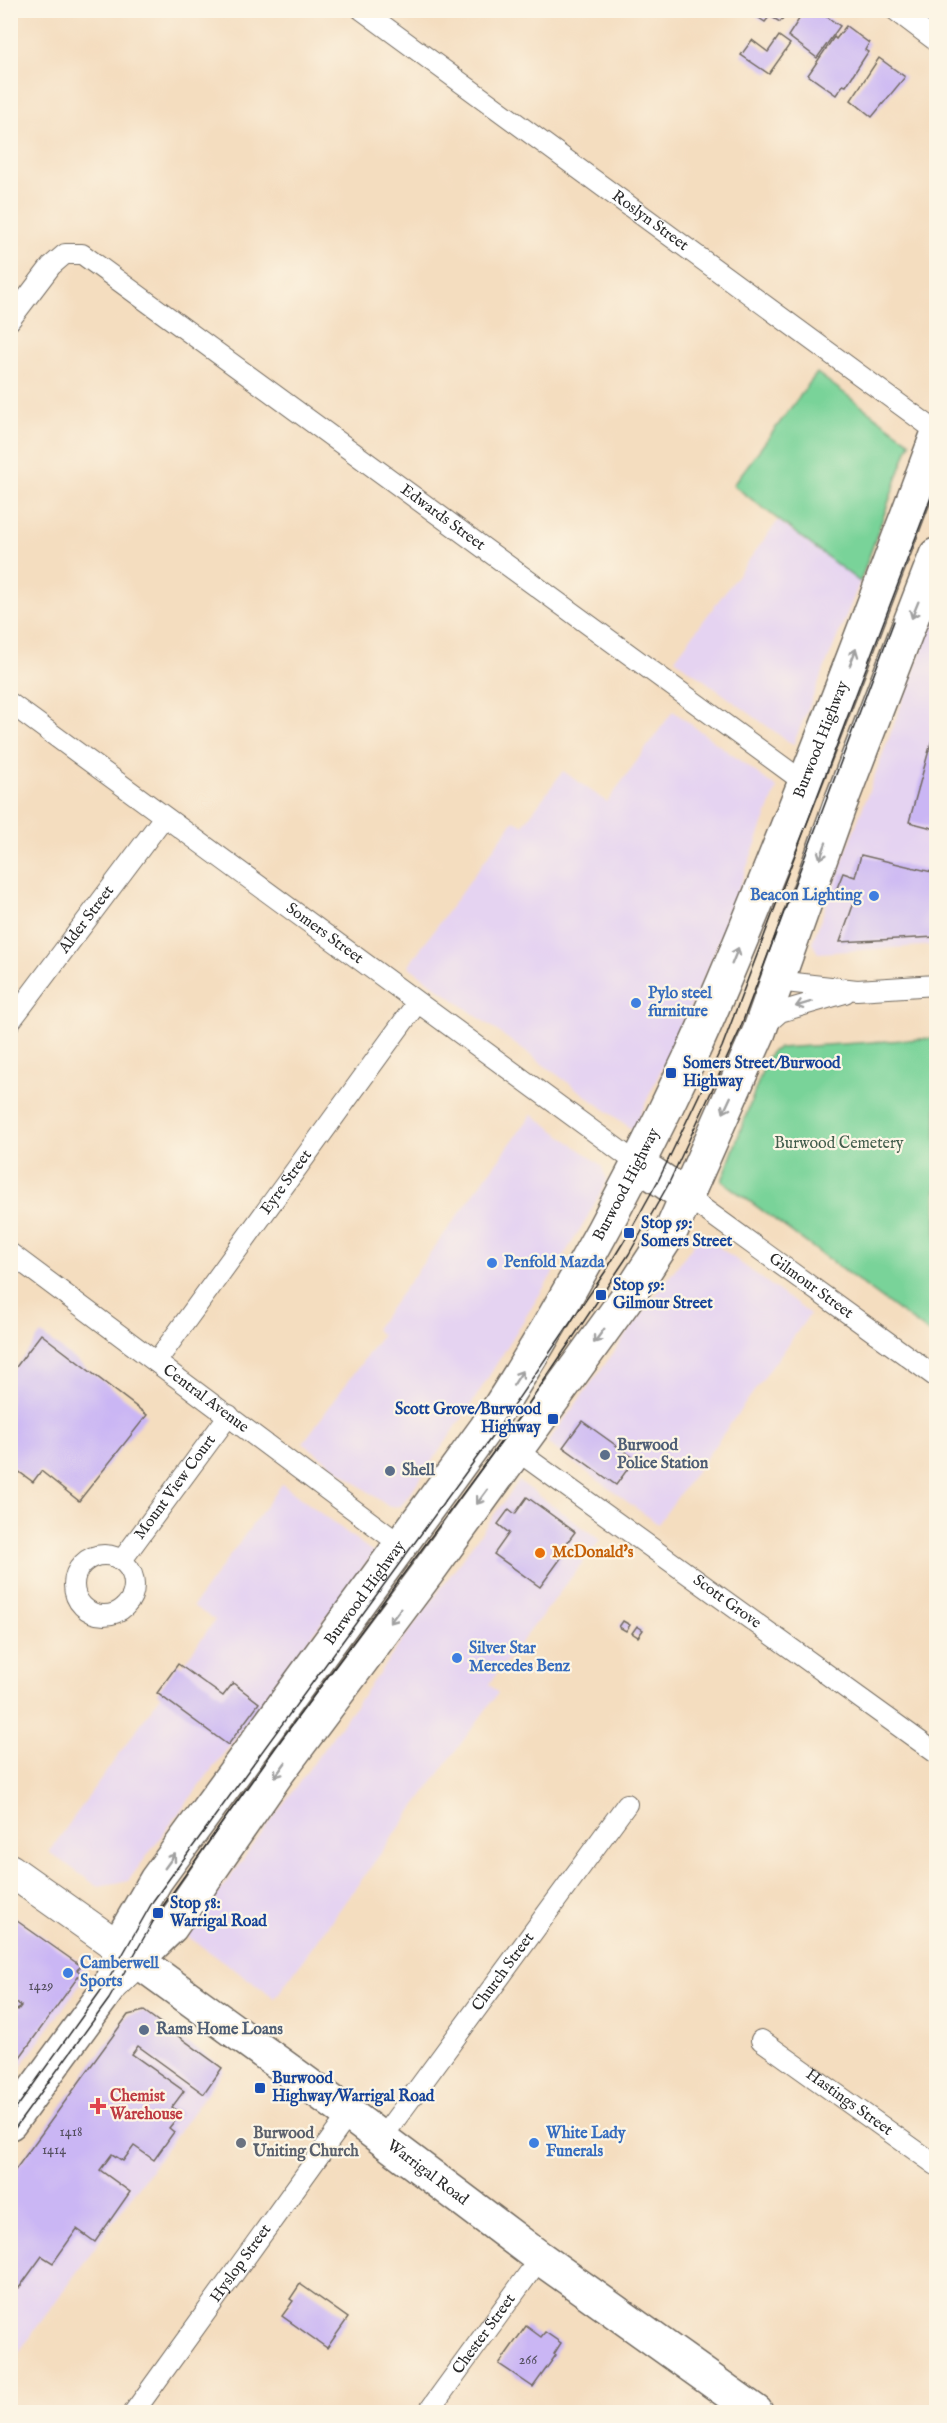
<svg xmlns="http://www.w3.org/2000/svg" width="947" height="2423" viewBox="0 0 947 2423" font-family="'IM FELL English',serif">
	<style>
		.built { fill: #e5d3f1 }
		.green { fill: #79d399; stroke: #527f62; stroke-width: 1.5 }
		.building { fill: #cab6f4 }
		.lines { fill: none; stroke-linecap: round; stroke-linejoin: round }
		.minor-casing { stroke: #71695f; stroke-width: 22 }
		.primary-casing { stroke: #71695f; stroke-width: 34 }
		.trunk-casing { stroke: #71695f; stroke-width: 36 }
		.minor { stroke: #fff; stroke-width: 20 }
		.primary { stroke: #fff; stroke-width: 32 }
		.trunk { stroke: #fff; stroke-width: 33 }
		.tram { stroke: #2b2b2b; stroke-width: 1.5 }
		.oneway { stroke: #a0a0a0 }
		.shop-dot { fill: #3f7fe0; stroke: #fcf5e5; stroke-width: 2 }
		.transit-dot { fill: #1a4fb4; stroke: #fcf5e5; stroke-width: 2 }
		.service-dot { fill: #5c6f8a; stroke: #fcf5e5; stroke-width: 2 }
		.food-dot { fill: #e8710a; stroke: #fcf5e5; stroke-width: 2 }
		.health-dot { fill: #e0444e; stroke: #fcf5e5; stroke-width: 2 }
		.worship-dot { fill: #6b7280; stroke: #fcf5e5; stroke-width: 2 }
		.labels { text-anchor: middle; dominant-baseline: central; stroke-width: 4.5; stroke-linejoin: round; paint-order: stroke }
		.number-label { font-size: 14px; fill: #534e5d }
		.street-label { font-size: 16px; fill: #2b2b2b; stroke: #fcf5e5 }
		.shop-label { font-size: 16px; font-weight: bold; fill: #366cbe; stroke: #fcf5e5; text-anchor: start }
		.transit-label { font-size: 16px; font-weight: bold; fill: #164399; stroke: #fcf5e5; text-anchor: start }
		.park-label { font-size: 16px; fill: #425d4c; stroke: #fcf5e5 }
		.service-label { font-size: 16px; font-weight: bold; fill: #4e5e75; stroke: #fcf5e5; text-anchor: start }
		.food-label { font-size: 16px; font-weight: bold; fill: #c56008; stroke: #fcf5e5; text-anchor: start }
		.health-label { font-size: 16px; font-weight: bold; fill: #be3a42; stroke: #fcf5e5; text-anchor: start }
		.worship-label { font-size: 16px; font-weight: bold; fill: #5b616d; stroke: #fcf5e5; text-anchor: start }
	</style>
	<rect width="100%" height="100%" fill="#fcf5e5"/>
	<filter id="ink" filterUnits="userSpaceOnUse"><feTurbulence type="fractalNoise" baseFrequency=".0167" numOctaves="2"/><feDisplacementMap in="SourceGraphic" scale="12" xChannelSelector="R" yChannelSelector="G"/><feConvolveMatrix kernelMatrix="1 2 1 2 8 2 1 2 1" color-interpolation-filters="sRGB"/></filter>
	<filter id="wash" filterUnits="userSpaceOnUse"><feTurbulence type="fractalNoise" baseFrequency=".008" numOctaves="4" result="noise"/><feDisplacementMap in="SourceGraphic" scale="24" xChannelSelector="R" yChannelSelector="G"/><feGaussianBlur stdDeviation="1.35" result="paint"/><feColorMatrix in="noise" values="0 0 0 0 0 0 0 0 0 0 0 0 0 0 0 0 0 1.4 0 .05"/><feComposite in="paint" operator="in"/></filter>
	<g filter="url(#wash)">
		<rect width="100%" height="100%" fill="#f4ddbf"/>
		<g class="built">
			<path d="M778 521 860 582 793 745 675 659Z"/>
			<path d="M936 612V945L818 953 812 943Z"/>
			<path d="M673 711 777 788 709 967 633 1130 408 966 514 820 523 825 563 771 607 802Z"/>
			<path d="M532 1114 601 1165 607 1180 586 1220 471 1405 401 1506 389 1507 303 1443 382 1335 375 1329Z"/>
			<path d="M704 1236 810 1314 658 1524 547 1443 698 1238Z"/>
			<path d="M519 1481 600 1540 489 1684 498 1693 275 1998 187 1936Z"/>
			<path d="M282 1484 374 1553 128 1881 97 1886 49 1852 215 1620 193 1606Z"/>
			<path d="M11 1914 86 1967 87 1975 11 2080Z"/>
			<path d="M146 2013 224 2069 11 2363V2183Z"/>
		</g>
		<g class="green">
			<path d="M817 373 910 442 860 582 733 485Z"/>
			<path d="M936 1038V1338L722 1181 767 1058 772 1051 779 1048Z"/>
		</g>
		<g id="blocks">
			<g class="building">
				<path d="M755 10H789L780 22 770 16 765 22 756 16 758 13Z"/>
				<path d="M805 10H817L840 26 817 58 788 36Z"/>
				<path d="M846 26 869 43 865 50 868 52 846 86 843 85 836 95 808 75 834 37 836 39Z"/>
				<path d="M779 36 790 44 769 74 741 55 752 40 768 52Z"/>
				<path d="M879 58 905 77 872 117 851 100Z"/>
				<path d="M936 725V829L909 822Z"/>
				<path d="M861 855 936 873V937L840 942 856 897 833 898 843 873 855 877Z"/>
				<path d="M41 1334 147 1415 79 1501 41 1471 33 1482 10 1465V1375Z"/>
				<path d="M582 1421 635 1459 616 1485 563 1447Z"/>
				<path d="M527 1497 575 1532 560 1552 564 1554 540 1587 494 1554 509 1533 498 1524 509 1509 515 1514Z"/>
				<path d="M623 1621 630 1625 626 1631 619 1627Z"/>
				<path d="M637 1626 643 1630 638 1637 632 1633Z"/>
				<path d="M178 1664 223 1696 233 1683 259 1703 228 1745 157 1693Z"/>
				<path d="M10 1916 81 1966 77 1970 81 1973 10 2071V2005L18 2010 21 2006 10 1999Z"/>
				<path d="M144 2011 222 2068 204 2094 138 2046 132 2054 184 2091 172 2107 181 2113 169 2128 174 2132 154 2160 134 2146 123 2161 112 2154 100 2170 130 2192 95 2242 77 2229 53 2263 42 2256 19 2288 13 2285 10 2289V2177L128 2015Z"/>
				<path d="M300 2284 348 2318 327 2348 282 2316 293 2301 290 2299Z"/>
				<path d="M526 2326 541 2337 545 2332 561 2343 554 2354 556 2355 533 2387 499 2364Z"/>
			</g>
		</g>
	</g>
	<g filter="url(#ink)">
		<use href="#blocks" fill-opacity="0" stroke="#71695f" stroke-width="1.5"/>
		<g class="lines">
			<defs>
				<g id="minor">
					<path id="s1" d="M362 10 936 431"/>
					<path d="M895 10 936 41"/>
					<path id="s2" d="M10 320 51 266 65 254H82L805 783"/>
					<path id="s3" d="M10 703 638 1164"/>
					<path d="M777 981 857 990 936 985"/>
					<path id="s4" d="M10 1022 164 817"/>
					<path d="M763 1027 780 1012 845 993"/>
					<path id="s5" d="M686 1196 936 1377"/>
					<path id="s6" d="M10 1253 401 1545"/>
					<path id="s7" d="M156 1362 417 1003"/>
					<path id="s8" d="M516 1450 936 1753"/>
					<circle cx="104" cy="1585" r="30"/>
					<path id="s9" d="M122 1560 229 1415"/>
					<path id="s10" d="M761 2040 936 2165"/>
					<path id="s11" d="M381 2139 627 1804"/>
					<path id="s12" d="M134 2412 349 2114"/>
					<path id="s13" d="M428 2412 540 2258"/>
				</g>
				<path id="primary" d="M10 1870 120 1948"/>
				<g id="trunk">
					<path d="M638 1164 686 1196"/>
					<path id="s14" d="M120 1948 349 2114 540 2258 756 2412"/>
					<path id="s15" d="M111 1983 127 1930 156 1880 486 1428C565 1306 633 1180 694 1049 723 986 749 921 775 857 831 718 884 578 936 438"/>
					<path d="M10 2123 111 1985 171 1927 276 1775 430 1569 633 1289 672 1229 759 1032 839 807 936 555"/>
				</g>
			</defs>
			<use href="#minor" class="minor-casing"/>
			<use href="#primary" class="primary-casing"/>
			<use href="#trunk" class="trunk-casing"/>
			<use href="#minor" class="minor"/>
			<use href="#primary" class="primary"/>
			<use href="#trunk" class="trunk"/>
			<g class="tram">
				<path d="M10 2117 107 1982 153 1901 494 1434 605 1272 629 1233 659 1179 722 1047 936 484"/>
				<path d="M10 2135 109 1999 158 1913 281 1740 523 1412 629 1254 668 1185 738 1034 894 621"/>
			</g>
		</g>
		<defs><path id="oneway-shaft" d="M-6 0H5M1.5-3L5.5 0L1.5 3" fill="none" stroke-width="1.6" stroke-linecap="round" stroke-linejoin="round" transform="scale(1.5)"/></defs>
		<g class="oneway">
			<use href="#oneway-shaft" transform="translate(915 610) rotate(112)"/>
			<use href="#oneway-shaft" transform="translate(853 657) rotate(-69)"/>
			<use href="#oneway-shaft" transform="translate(823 851) rotate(110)"/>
			<use href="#oneway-shaft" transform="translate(735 956) rotate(-68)"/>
			<use href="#oneway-shaft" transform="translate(804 1004) rotate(163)"/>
			<use href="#oneway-shaft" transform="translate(727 1105) rotate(115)"/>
			<use href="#oneway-shaft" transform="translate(599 1336) rotate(126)"/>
			<use href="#oneway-shaft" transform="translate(518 1378) rotate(-57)"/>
			<use href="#oneway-shaft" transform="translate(482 1497) rotate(126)"/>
			<use href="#oneway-shaft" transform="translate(395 1616) rotate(127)"/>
			<use href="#oneway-shaft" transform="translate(280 1770) rotate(126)"/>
			<use href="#oneway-shaft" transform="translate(170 1861) rotate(-54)"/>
		</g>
	</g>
	<g class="shop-dot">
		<circle cx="874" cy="896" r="6"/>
		<circle cx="636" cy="1003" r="6"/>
		<circle cx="492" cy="1263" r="6"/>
		<circle cx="457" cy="1658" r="6"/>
		<circle cx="68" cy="1973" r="6"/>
		<circle cx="534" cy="2143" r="6"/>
	</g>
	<g class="transit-dot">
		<rect x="665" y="1067" width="12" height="12" rx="3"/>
		<rect x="623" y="1227" width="12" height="12" rx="3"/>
		<rect x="595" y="1289" width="12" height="12" rx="3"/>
		<rect x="547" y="1413" width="12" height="12" rx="3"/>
		<rect x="152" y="1907" width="12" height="12" rx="3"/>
		<rect x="254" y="2082" width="12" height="12" rx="3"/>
	</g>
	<g class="service-dot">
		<circle cx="605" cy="1455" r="6"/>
		<circle cx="390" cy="1471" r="6"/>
		<circle cx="144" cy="2030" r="6"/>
	</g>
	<circle class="food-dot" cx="540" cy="1553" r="6"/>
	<path class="health-dot" d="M95 2097h6v6h6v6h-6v6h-6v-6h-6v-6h6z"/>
	<circle class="worship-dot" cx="241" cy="2143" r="6"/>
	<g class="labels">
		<g class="number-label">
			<text x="41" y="1986">1429</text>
			<text x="71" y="2132">1418</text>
			<text x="54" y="2150">1414</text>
			<text x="528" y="2360">266</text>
		</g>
		<g class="street-label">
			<text stroke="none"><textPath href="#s1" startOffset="357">Roslyn Street</textPath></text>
			<text stroke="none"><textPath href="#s2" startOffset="550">Edwards Street</textPath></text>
			<text stroke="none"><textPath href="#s15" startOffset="1440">Burwood Highway</textPath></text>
			<text stroke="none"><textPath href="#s4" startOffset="128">Alder Street</textPath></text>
			<text stroke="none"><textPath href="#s3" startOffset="390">Somers Street</textPath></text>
			<text stroke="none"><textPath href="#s7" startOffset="222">Eyre Street</textPath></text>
			<text stroke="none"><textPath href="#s15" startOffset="954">Burwood Highway</textPath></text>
			<text stroke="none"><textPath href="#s5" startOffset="154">Gilmour Street</textPath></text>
			<text stroke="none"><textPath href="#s6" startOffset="244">Central Avenue</textPath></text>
			<text stroke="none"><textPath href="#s9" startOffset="90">Mount View Court</textPath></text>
			<text stroke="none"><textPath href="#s15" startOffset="468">Burwood Highway</textPath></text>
			<text stroke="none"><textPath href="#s8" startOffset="260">Scott Grove</textPath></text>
			<text stroke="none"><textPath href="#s11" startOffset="207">Church Street</textPath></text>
			<text stroke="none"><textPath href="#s10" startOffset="108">Hastings Street</textPath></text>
			<text stroke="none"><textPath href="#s14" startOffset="381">Warrigal Road</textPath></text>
			<text stroke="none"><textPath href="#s12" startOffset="183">Hyslop Street</textPath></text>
			<text stroke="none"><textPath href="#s13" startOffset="96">Chester Street</textPath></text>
		</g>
		<g class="shop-label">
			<text x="862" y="896" text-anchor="end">Beacon Lighting</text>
			<text x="648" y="994">Pylo steel<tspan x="648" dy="18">furniture</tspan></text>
			<text x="504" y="1263">Penfold Mazda</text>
			<text x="469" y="1649">Silver Star<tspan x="469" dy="18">Mercedes Benz</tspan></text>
			<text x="80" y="1964">Camberwell<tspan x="80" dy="18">Sports</tspan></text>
			<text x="546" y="2134">White Lady<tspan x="546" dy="18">Funerals</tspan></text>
		</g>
		<g class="transit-label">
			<text x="683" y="1064">Somers Street/Burwood<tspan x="683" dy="18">Highway</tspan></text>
			<text x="641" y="1224">Stop 59:<tspan x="641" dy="18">Somers Street</tspan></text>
			<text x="613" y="1286">Stop 59:<tspan x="613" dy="18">Gilmour Street</tspan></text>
			<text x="541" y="1410" text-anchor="end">Scott Grove/Burwood<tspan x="541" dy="18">Highway</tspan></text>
			<text x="170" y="1904">Stop 58:<tspan x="170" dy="18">Warrigal Road</tspan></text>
			<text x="272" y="2079">Burwood<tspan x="272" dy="18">Highway/Warrigal Road</tspan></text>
		</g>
		<g class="park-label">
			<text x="839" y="1144">Burwood Cemetery</text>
		</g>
		<g class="service-label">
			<text x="617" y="1446">Burwood<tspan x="617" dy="18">Police Station</tspan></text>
			<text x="402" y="1471">Shell</text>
			<text x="156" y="2030">Rams Home Loans</text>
		</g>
		<g class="food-label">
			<text x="552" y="1553">McDonald's</text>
		</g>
		<g class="health-label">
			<text x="110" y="2097">Chemist<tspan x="110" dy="18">Warehouse</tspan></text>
		</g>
		<g class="worship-label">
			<text x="253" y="2134">Burwood<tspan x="253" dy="18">Uniting Church</tspan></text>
		</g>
	</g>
	<rect width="947" height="2423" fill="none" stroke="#fcf5e5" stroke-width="36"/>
</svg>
